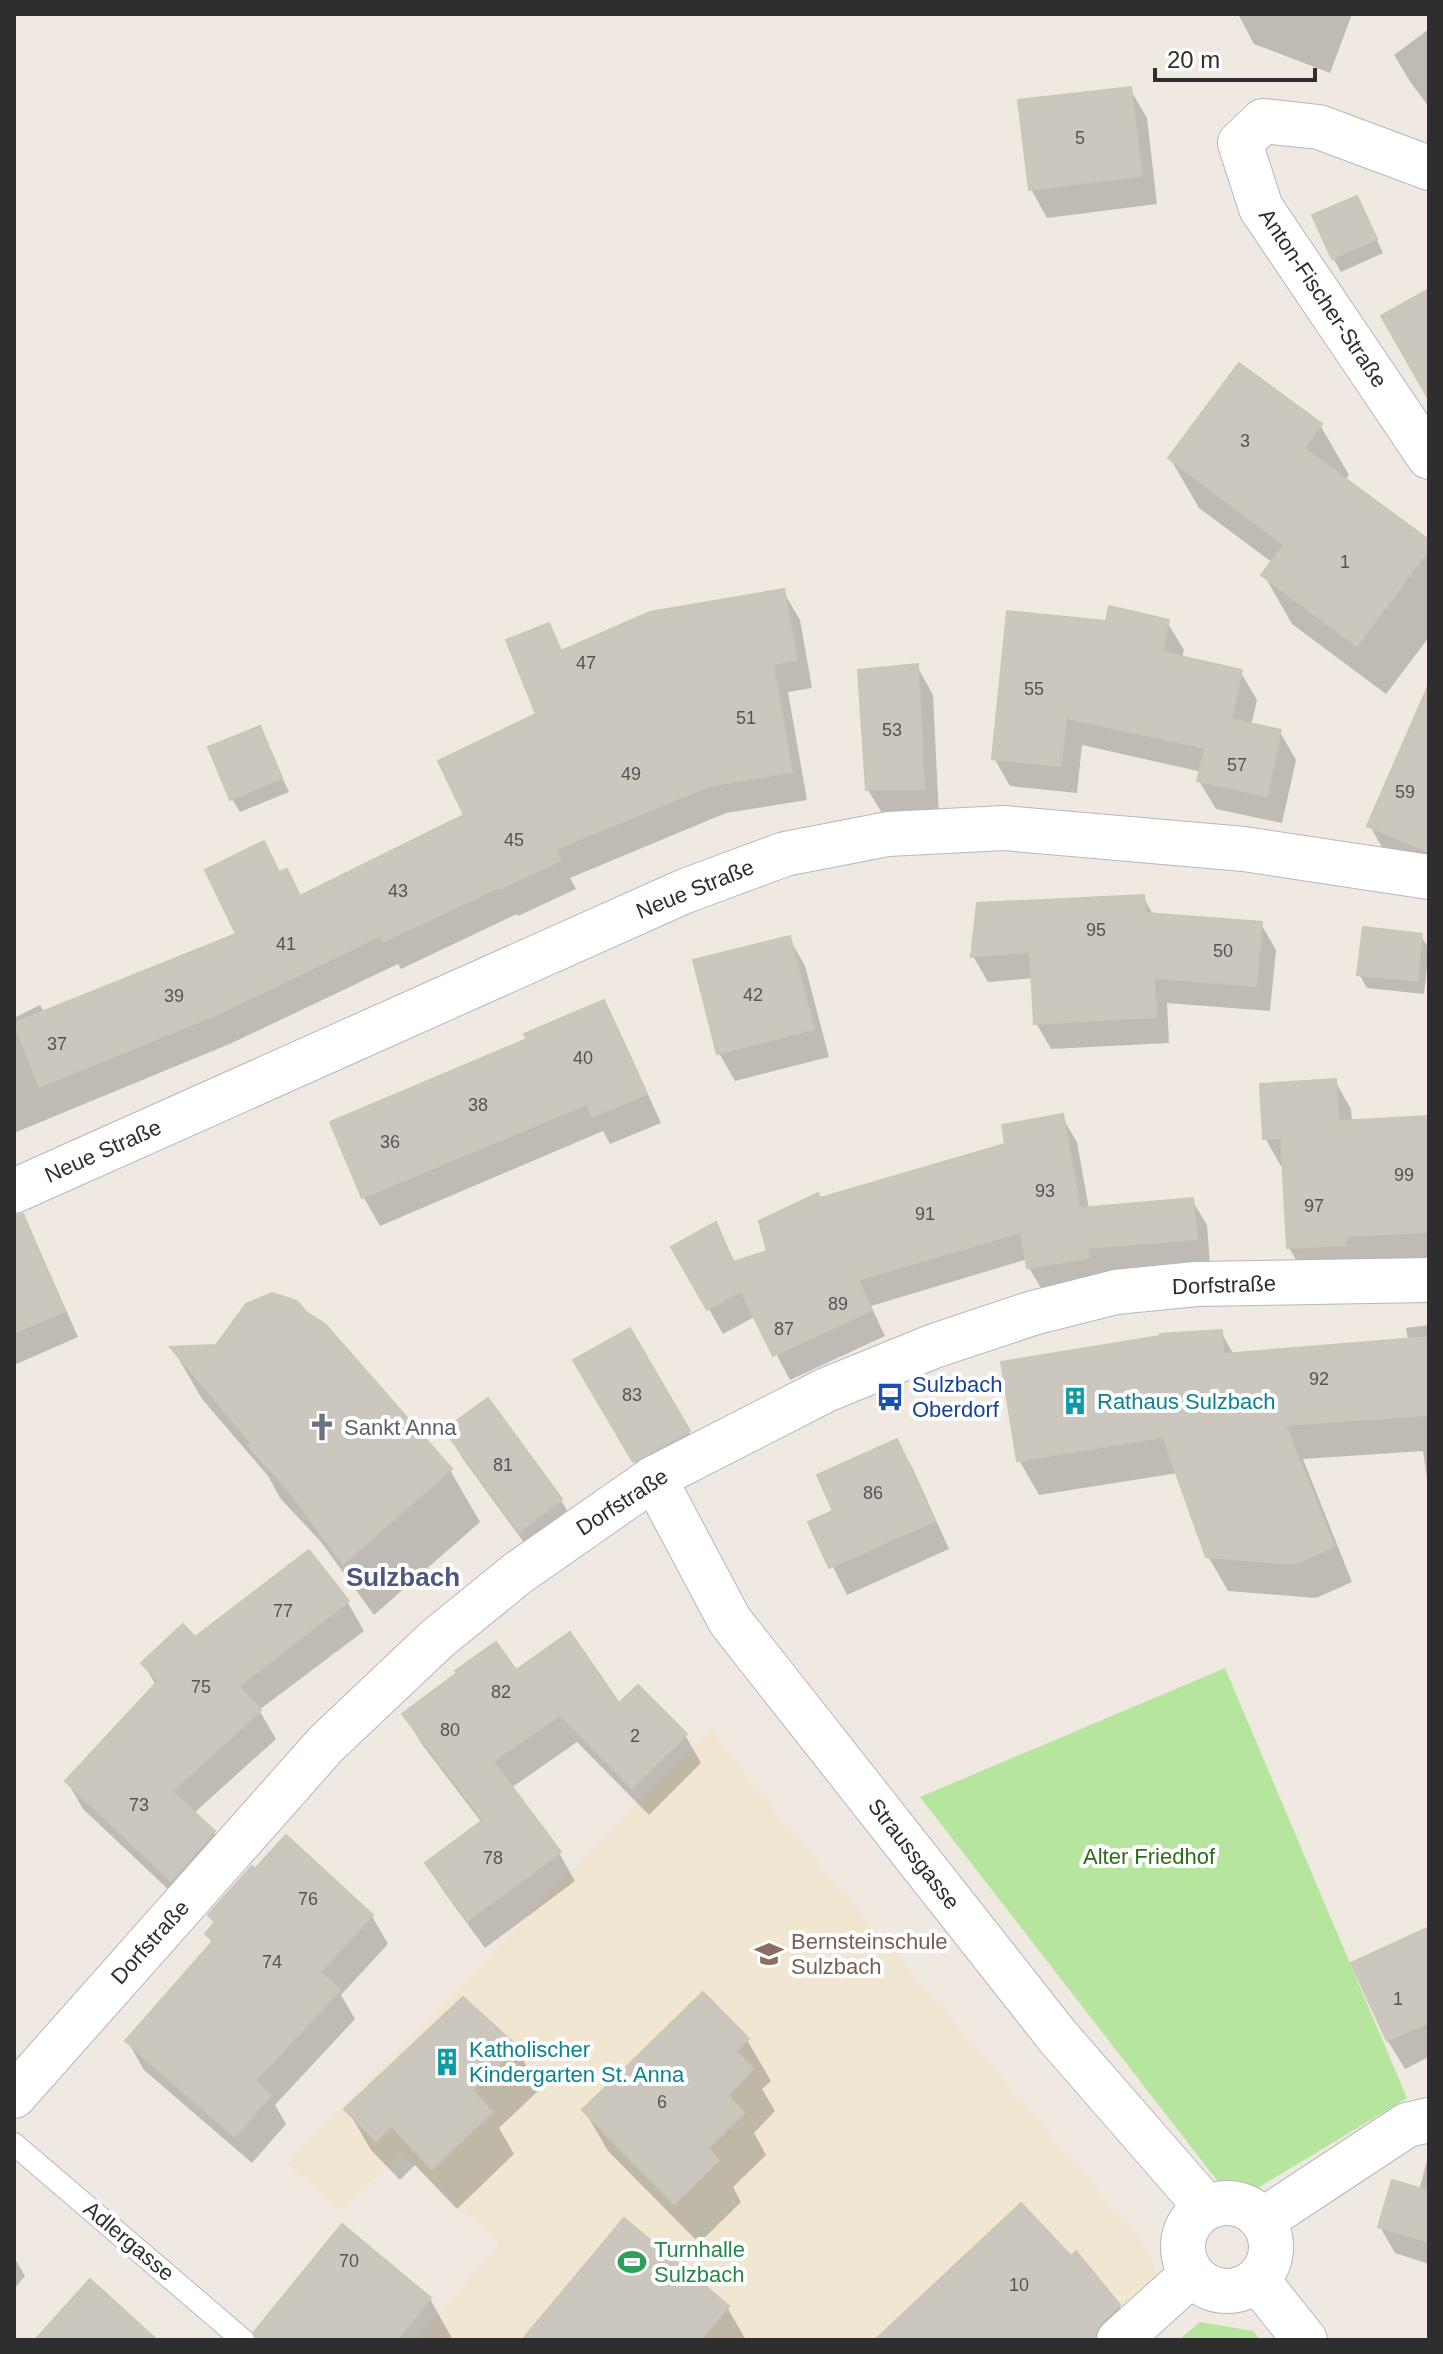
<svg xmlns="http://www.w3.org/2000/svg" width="1443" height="2354" viewBox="0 0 1443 2354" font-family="Arial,sans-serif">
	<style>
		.education { fill: #f0e6d1 }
		.green { fill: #b6e59e }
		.shadow { fill: #0003 }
		.building { fill: #cbc7bf; stroke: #cbc5ba; stroke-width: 2 }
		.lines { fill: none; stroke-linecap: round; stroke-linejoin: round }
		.lane-casing { stroke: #b4b7c1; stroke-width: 24 }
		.street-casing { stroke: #b4b7c1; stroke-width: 46 }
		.secondary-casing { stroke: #b4b7c1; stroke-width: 46 }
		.lane { stroke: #fff; stroke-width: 22 }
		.street { stroke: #fff; stroke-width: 44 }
		.secondary { stroke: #fff; stroke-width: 44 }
		.labels { text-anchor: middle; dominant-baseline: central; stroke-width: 8; stroke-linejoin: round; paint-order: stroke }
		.number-label { font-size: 18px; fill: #555452 }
		.street-label { font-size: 22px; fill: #2e2e2e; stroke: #fff }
		.transit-label { font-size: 22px; fill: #164399; stroke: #fff; text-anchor: start }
		.culture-label { font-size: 22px; fill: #0d838f; stroke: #fff; text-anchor: start }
		.worship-label { font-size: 22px; fill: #5b616d; stroke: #fff; text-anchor: start }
		.park-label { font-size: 22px; fill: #2c6e1b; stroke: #fff }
		.education-label { font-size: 22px; fill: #785e54; stroke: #fff; text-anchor: start }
		.leisure-label { font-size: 22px; fill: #27864d; stroke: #fff; text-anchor: start }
		.quarter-label { font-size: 26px; font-weight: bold; fill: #4d5680; stroke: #fff }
	</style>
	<rect width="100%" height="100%" fill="#efe9e1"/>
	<path class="education" d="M710 1728 780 1818 1148 2249 1162 2289 1105 2340H416L499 2244 401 2154 338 2210 287 2164Z"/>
	<g class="green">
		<path d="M1225 1668 1407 2098 1256 2189 1219 2183 920 1797Z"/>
		<path d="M1200 2322 1253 2331 1261 2340H1179Z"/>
	</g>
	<g class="shadow">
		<path d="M1238 14H1352L1330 73 1254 44Z"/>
		<path d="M1429 29V107L1411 83 1394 55Z"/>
		<path d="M1130 89 1147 118 1157 204 1047 218 1031 189Z"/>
		<path d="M1364 212 1383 253 1341 272 1333 258Z"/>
		<path d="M1320 425 1349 475 1345 480 1429 543V637L1386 694 1292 624 1264 575 1273 563 1199 508 1170 458Z"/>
		<path d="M783 591 800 620 812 688 788 692 807 800 726 813 570 878 576 889 518 916 517 914 401 969 398 964 232 1043 14 1133V1018L40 1005 44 1012 238 935 263 843 280 874 301 897 467 816 539 715 548 625 563 652Z"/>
		<path d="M1167 622 1184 650 1182 658 1240 671 1257 700 1251 726 1280 732 1296 760 1282 823 1216 809 1199 781 1202 772 1082 745 1077 793 1010 786 994 758 1107 624Z"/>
		<path d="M917 666 933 695 939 817 885 818 868 790Z"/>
		<path d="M259 728 289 792 240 812 232 799Z"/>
		<path d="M1429 761V881L1393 867 1370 826Z"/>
		<path d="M1143 897 1154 916 1261 924 1276 950 1270 1011 1167 1003 1169 1043 1051 1049 1036 1023 1034 978 988 982 973 956Z"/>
		<path d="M1421 936 1429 949 1424 994 1367 988 1359 974Z"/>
		<path d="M789 938 805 966 829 1057 735 1081 719 1053Z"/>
		<path d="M603 1002 619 1030 661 1123 610 1144 603 1131 380 1226 364 1198 333 1123 529 1040Z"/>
		<path d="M1335 1081 1351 1109 1352 1122 1429 1118V1261L1306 1276 1289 1248 1285 1166H1281L1265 1138Z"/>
		<path d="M1062 1117 1077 1142 1089 1209 1192 1200 1207 1225 1210 1264 1044 1293 1029 1268 1028 1259 871 1306 885 1336 790 1380 756 1316 723 1334 674 1247 715 1225 736 1264 769 1252 820 1201 1008 1145Z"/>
		<path d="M36 1248 50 1274 78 1337 14 1365V1258Z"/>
		<path d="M1429 1325V1493L1423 1451 1303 1459 1352 1582 1316 1598 1228 1591 1208 1556 1178 1473 1039 1495 1019 1460 1221 1332 1234 1355 1408 1340 1406 1328Z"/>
		<path d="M629 1330 705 1460 651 1489 576 1361Z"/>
		<path d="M218 1347 450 1470 480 1522 374 1615 321 1542 280 1498 268 1476 202 1399 173 1349Z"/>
		<path d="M488 1401 561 1500 577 1528 536 1559 463 1459 447 1431Z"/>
		<path d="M897 1441 913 1469 949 1549 847 1595 811 1523 835 1512Z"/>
		<path d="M309 1553 348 1603 364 1631 259 1710 276 1739 193 1814 214 1833 230 1861 188 1908 83 1809 67 1781 156 1686 144 1664 194 1640Z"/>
		<path d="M515 1672 619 1706 685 1735 701 1763 649 1815 577 1742 511 1788 559 1853 575 1881 485 1948 444 1892 428 1864 482 1823 421 1743 405 1715Z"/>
		<path d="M210 1915 372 1916 388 1944 341 1995 355 2019 275 2105 286 2124 252 2163 144 2070 128 2042 213 1944 207 1934 216 1925Z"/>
		<path d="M1429 1930V2057L1405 2069 1388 2041 1354 1964Z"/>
		<path d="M747 2040 771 2081 762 2089 775 2111 754 2133 766 2155 733 2187 741 2202 699 2243 608 2151 584 2110Z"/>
		<path d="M516 2048 540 2089 499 2128 514 2154 457 2209 415 2165 400 2180 371 2150 347 2109Z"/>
		<path d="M1427 2161H1429V2264L1395 2253 1380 2227 1419 2190Z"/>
		<path d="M1076 2254 1119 2306 1138 2340H896Z"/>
		<path d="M14 2257 25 2276 14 2289Z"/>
		<path d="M430 2299 453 2340H272Z"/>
		<path d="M727 2307 746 2340H524Z"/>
	</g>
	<g class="building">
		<path d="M1131 87 1142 176 1029 190 1018 100Z"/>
		<path d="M1357 196 1377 239 1332 259 1312 215Z"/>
		<path d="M1429 289V400L1381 316Z"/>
		<path d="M1239 363 1322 424 1304 448 1429 540V549L1357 646 1261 575 1284 545 1168 458Z"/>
		<path d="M784 589 797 660 773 664 792 772 709 786 556 849 561 860 500 889 499 887 383 942 380 936 216 1015 39 1087 14 1023 236 934 205 870 264 841 279 872 287 869 300 896 464 815 438 761 536 714 506 640 549 623 561 651 650 612Z"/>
		<path d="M1109 606 1169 620 1162 652 1242 670 1231 719 1281 730 1267 796 1197 781 1205 748 1066 718 1061 766 992 759 1007 611 1106 621Z"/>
		<path d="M918 664 924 789 866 790 858 670Z"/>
		<path d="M1429 684V852L1367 826Z"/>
		<path d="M260 726 282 778 230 800 208 747Z"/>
		<path d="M1144 895 1145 913 1262 922 1256 986 1154 978 1156 1017 1034 1024 1030 952 971 957 977 903Z"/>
		<path d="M1363 927 1422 934 1417 981 1357 975Z"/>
		<path d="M790 936 814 1029 717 1054 693 960Z"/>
		<path d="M604 1000 647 1094 592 1117 587 1104 362 1198 330 1122 527 1039 524 1034Z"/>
		<path d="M1336 1079 1338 1121 1429 1116V1232L1345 1236 1346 1245 1287 1248 1281 1138 1263 1139 1260 1084Z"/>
		<path d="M1063 1114 1080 1208 1193 1198 1197 1239 1087 1248 1089 1258 1027 1268 1021 1232 858 1280 872 1310 773 1356 741 1291 707 1310 671 1247 716 1222 733 1262 767 1251 759 1221 818 1193 820 1198 1005 1144 1002 1125Z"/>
		<path d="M23 1214 65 1311 14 1333V1216Z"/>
		<path d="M272 1293 297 1301 306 1312 325 1324 452 1469 343 1564 288 1490 248 1446 251 1443 170 1347 216 1345 246 1304Z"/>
		<path d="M630 1328 690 1431 633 1462 573 1360Z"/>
		<path d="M1222 1330 1223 1354 1429 1337V1415L1285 1425 1334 1546 1295 1564 1206 1557 1163 1437 1017 1461 1001 1362 1160 1336V1334Z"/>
		<path d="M488 1398 562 1499 519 1532 444 1430Z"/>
		<path d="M897 1439 935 1521 829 1568 808 1522 833 1511 817 1475Z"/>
		<path d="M309 1550 349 1601 239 1686 261 1710 172 1791 215 1831 171 1881 65 1781 158 1681 141 1663 183 1624 195 1637Z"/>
		<path d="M570 1632 619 1703 638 1685 687 1734 632 1788 560 1715 493 1761 561 1852 467 1921 425 1863 483 1820 402 1714 457 1673 455 1671 496 1642 516 1670Z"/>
		<path d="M286 1835 373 1915 320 1972 340 1990 255 2081 271 2095 235 2137 125 2041 213 1941 205 1934 215 1922 208 1915 252 1866 255 1869Z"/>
		<path d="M1429 1927V2022L1387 2041 1351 1963Z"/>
		<path d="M703 1992 749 2039 736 2051 753 2069 728 2095 744 2113 708 2148 719 2160 674 2204 582 2110Z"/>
		<path d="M463 1997 518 2047 472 2090 492 2112 432 2169 391 2126 376 2141 344 2109Z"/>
		<path d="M1392 2180 1429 2191V2242L1378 2227Z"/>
		<path d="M1021 2203 1071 2256 1076 2251 1120 2305 1102 2322 1096 2332 1095 2340H875Z"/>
		<path d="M624 2218 729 2306 700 2340H522Z"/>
		<path d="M342 2224 431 2298 396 2340H257L254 2332Z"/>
		<path d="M90 2279 157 2340H35Z"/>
	</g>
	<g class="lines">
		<defs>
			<path id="lane" d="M14 2144 243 2340"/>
			<g id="street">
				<path d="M1429 168 1319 127 1263 121 1240 143 1261 208 1429 457"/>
				<path d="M654 1478 730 1621 1058 2037 1206 2207"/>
				<path d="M14 2096 326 1744 438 1638 518 1573 654 1478 826 1390 934 1346 1033 1313 1116 1292 1196 1284 1429 1280"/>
				<circle cx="1227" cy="2247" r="44"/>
				<path d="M1263 2220 1407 2125 1429 2120"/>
				<path d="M1258 2281 1305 2340"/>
				<path d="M1119 2340 1191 2275"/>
			</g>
			<path id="secondary" d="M14 1191 685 891 785 854 888 834 1004 828 1244 849 1429 877"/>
		</defs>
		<use href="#lane" class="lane-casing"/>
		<use href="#street" class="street-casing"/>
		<use href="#secondary" class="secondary-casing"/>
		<use href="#lane" class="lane"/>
		<use href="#street" class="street"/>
		<use href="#secondary" class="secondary"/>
	</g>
	<defs>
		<symbol id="bus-bare" viewBox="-9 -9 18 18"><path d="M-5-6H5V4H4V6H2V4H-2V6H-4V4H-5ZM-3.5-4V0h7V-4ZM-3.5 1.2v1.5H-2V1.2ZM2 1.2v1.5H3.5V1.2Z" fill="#1a4fb4" stroke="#fff" stroke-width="2.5" paint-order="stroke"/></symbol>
		<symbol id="building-bare" viewBox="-9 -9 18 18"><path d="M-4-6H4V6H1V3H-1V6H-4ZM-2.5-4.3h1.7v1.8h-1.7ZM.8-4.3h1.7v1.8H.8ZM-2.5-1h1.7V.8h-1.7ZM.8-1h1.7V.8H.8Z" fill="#0f9aa8" stroke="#fff" stroke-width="2.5" paint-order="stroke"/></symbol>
		<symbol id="church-bare" viewBox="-9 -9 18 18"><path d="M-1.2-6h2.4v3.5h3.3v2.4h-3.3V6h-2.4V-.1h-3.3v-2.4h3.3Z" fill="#6b7280" stroke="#fff" stroke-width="2.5" paint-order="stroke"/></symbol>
		<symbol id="school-bare" viewBox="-9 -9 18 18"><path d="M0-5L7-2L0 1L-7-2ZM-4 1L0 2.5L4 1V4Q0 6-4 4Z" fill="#8d6e63" stroke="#fff" stroke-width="2.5" paint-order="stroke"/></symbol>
		<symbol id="stadium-bare" viewBox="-9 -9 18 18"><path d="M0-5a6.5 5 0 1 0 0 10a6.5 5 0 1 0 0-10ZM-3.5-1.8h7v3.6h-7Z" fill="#2e9e5b" stroke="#fff" stroke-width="2.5" paint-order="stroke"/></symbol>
	</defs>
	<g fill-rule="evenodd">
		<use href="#bus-bare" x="870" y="1377" width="40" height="40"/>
		<use href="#building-bare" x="1055" y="1381" width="40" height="40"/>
		<use href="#church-bare" x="302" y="1407" width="40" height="40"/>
		<use href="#school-bare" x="749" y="1934" width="40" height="40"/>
		<use href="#building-bare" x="427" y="2042" width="40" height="40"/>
		<use href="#stadium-bare" x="612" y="2242" width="40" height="40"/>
	</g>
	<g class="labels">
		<g class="number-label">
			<text x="1080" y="138">5</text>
			<text x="1245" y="441">3</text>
			<text x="1345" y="562">1</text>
			<text x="586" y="663">47</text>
			<text x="1034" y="689">55</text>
			<text x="746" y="718">51</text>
			<text x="892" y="730">53</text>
			<text x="1237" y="765">57</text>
			<text x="631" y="774">49</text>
			<text x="1405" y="792">59</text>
			<text x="514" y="840">45</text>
			<text x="398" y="891">43</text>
			<text x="1096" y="930">95</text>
			<text x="286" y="944">41</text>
			<text x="1223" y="951">50</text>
			<text x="753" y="995">42</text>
			<text x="174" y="996">39</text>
			<text x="57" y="1044">37</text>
			<text x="583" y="1058">40</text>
			<text x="478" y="1105">38</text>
			<text x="390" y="1142">36</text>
			<text x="1404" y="1175">99</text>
			<text x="1045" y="1191">93</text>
			<text x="1314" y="1206">97</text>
			<text x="925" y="1214">91</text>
			<text x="838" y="1304">89</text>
			<text x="784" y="1329">87</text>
			<text x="1319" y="1379">92</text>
			<text x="632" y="1395">83</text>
			<text x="503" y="1465">81</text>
			<text x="873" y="1493">86</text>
			<text x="283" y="1611">77</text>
			<text x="201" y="1687">75</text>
			<text x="501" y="1692">82</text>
			<text x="450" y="1730">80</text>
			<text x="635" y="1736">2</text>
			<text x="139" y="1805">73</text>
			<text x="493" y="1858">78</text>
			<text x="308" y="1899">76</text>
			<text x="272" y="1962">74</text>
			<text x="1398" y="1999">1</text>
			<text x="662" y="2102">6</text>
			<text x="349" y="2261">70</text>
			<text x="1019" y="2285">10</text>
		</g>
		<g class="street-label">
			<text transform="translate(1323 298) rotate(56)">Anton-Fischer-Straße</text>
			<text transform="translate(695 889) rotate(-22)">Neue Straße</text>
			<text transform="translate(103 1151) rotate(-24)">Neue Straße</text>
			<text transform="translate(1224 1285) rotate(-2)">Dorfstraße</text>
			<text transform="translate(622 1502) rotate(-33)">Dorfstraße</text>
			<text transform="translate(914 1854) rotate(52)">Straussgasse</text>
			<text transform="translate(150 1942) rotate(-48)">Dorfstraße</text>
			<text transform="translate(129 2241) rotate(40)">Adlergasse</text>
		</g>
		<g class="transit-label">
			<text x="912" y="1384">Sulzbach<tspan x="912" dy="25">Oberdorf</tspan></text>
		</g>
		<g class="culture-label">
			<text x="1097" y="1401">Rathaus Sulzbach</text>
			<text x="469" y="2049">Katholischer<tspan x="469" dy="25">Kindergarten St. Anna</tspan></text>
		</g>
		<g class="worship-label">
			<text x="344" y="1427">Sankt Anna</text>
		</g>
		<g class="park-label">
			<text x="1149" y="1856">Alter Friedhof</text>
		</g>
		<g class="education-label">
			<text x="791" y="1941">Bernsteinschule<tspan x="791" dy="25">Sulzbach</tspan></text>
		</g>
		<g class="leisure-label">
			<text x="654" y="2249">Turnhalle<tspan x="654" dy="25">Sulzbach</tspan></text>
		</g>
		<g class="quarter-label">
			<text x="403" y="1577">Sulzbach</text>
		</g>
	</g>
	<rect width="1443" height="2354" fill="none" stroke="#2e2e2e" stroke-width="32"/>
	<path d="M1155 68v12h160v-12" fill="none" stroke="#2e2e2e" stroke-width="4"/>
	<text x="1167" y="68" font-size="24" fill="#2e2e2e" stroke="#ffffff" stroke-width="6" paint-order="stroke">20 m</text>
</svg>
